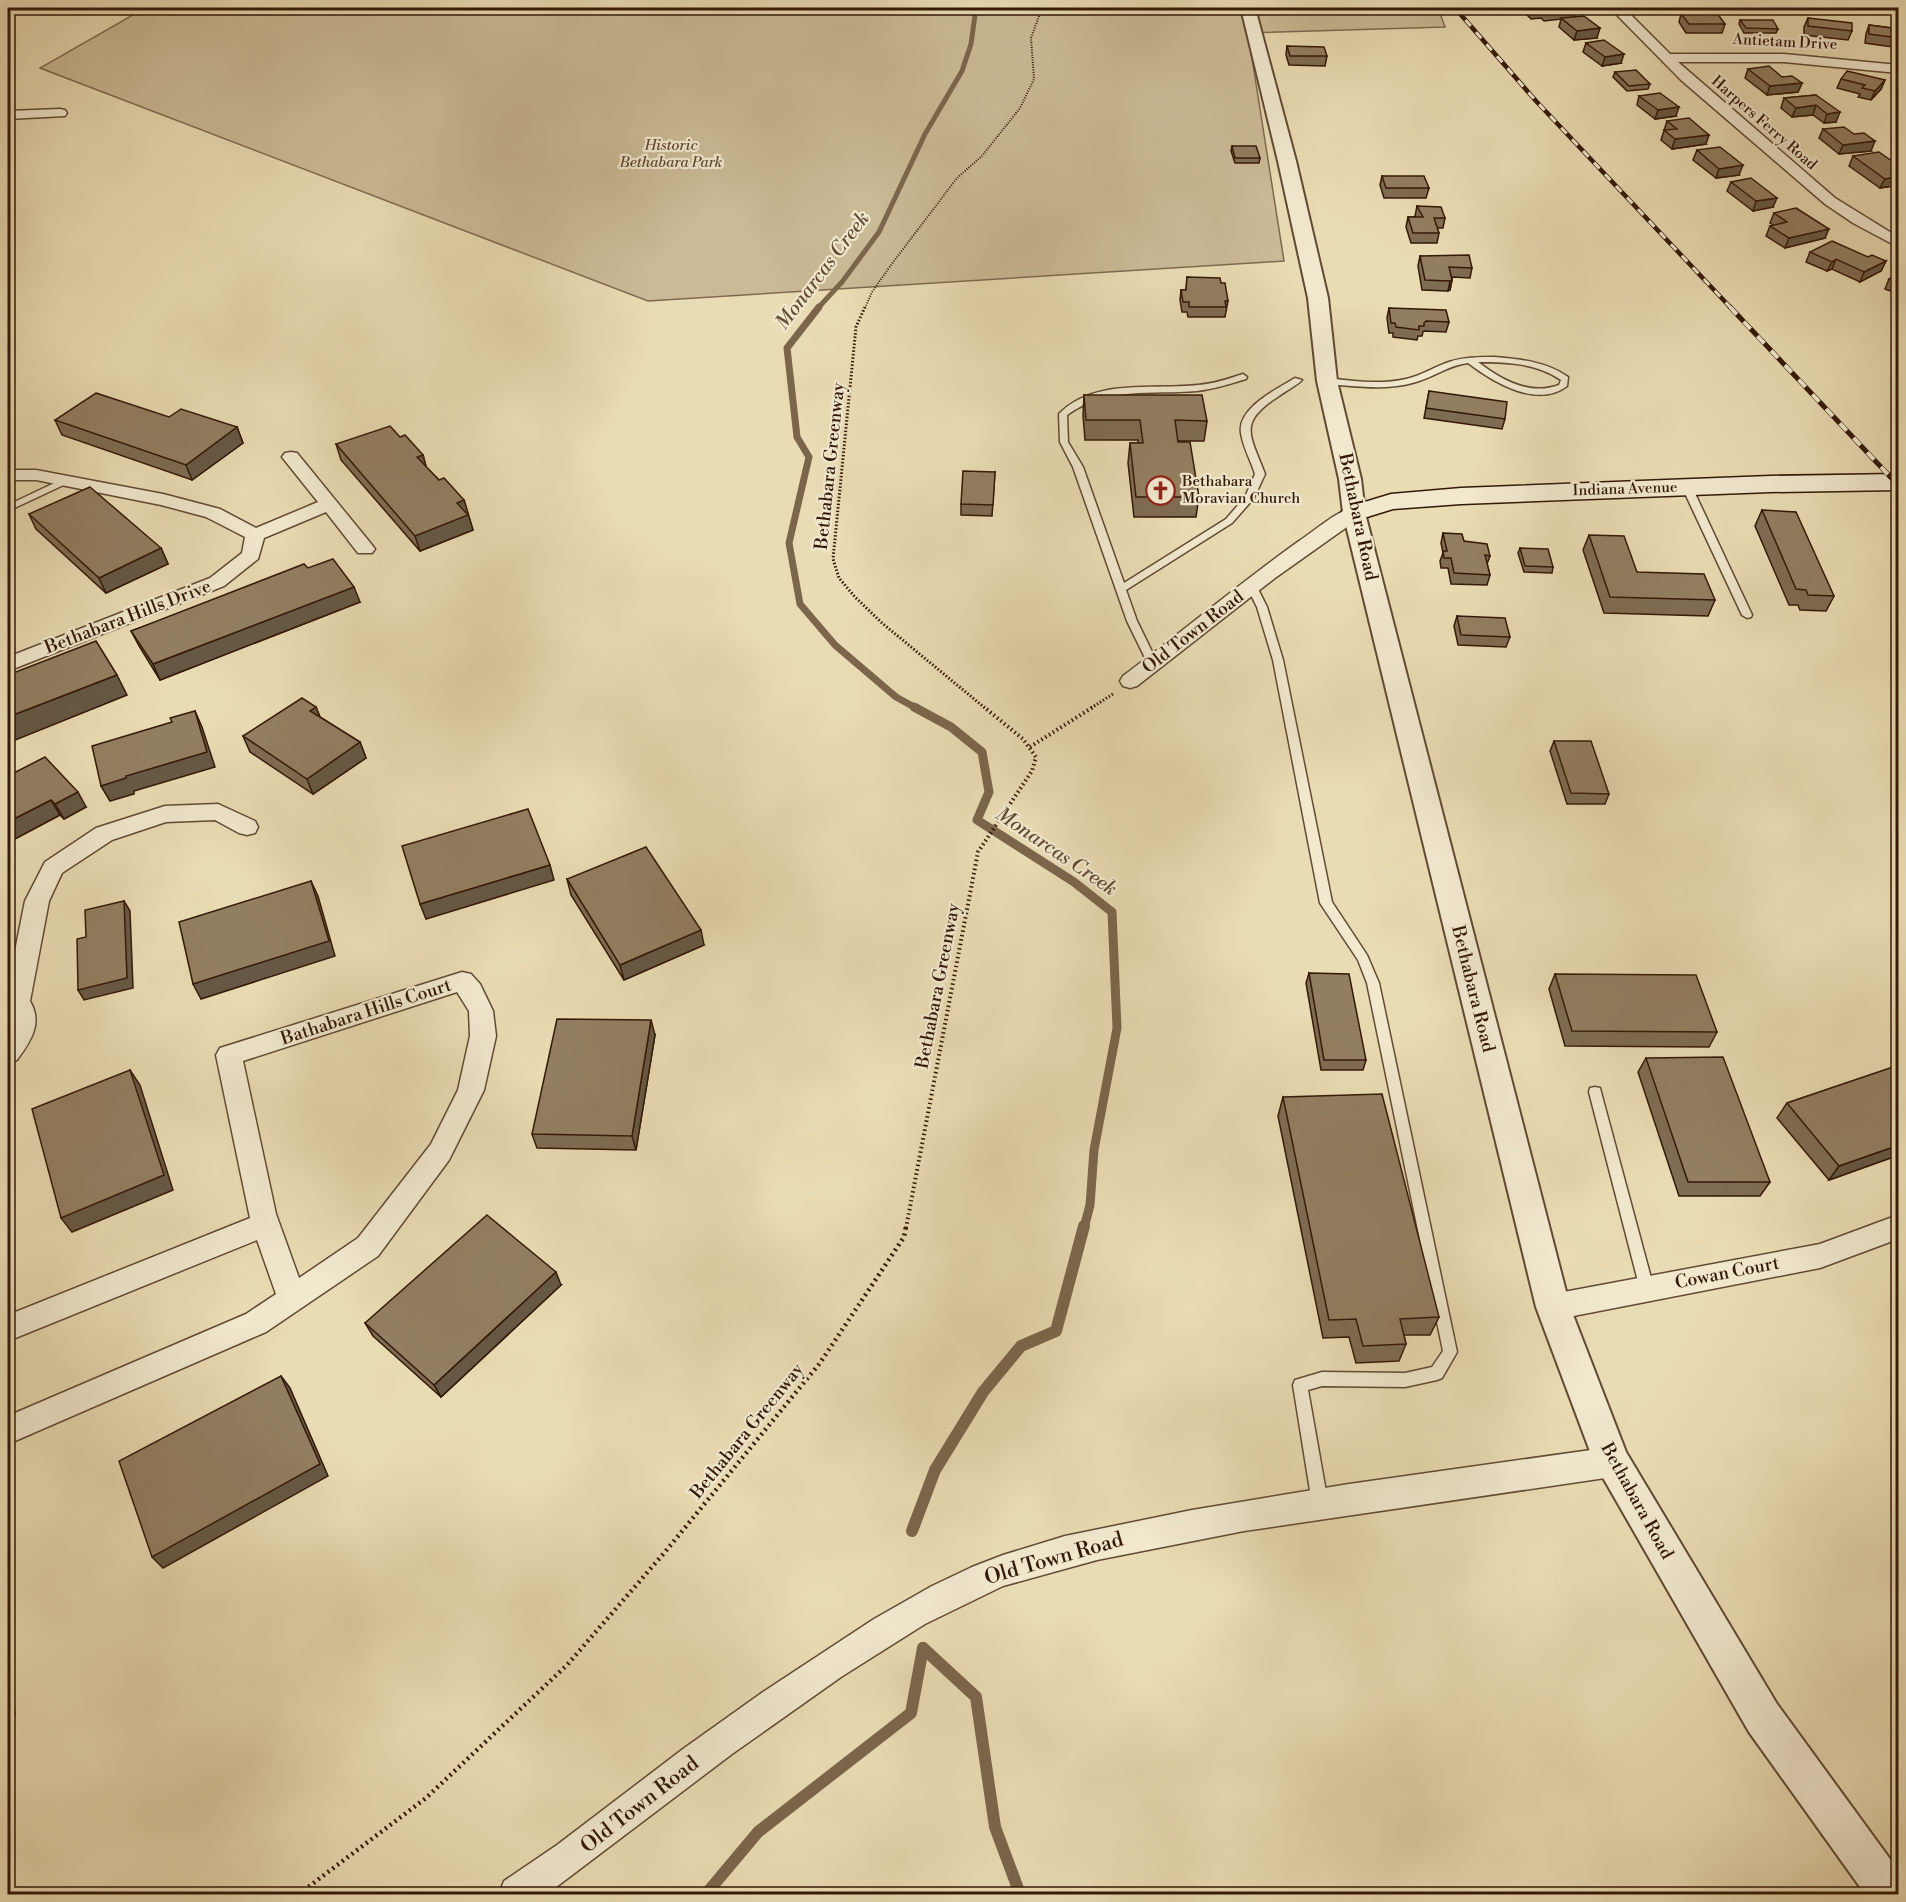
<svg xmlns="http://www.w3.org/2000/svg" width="1906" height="1902" viewBox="0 0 1906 1902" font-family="'Libre Bodoni',serif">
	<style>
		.green { fill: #caba96; stroke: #7f6a4f; stroke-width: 1.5 }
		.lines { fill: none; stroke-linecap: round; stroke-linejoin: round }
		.stream-far3 { stroke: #7b664c; stroke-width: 5 }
		.stream-far2 { stroke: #7b664c; stroke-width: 7 }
		.stream-far1 { stroke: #7b664c; stroke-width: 9 }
		.stream { stroke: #7b664c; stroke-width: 12 }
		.service-casing { stroke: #614a33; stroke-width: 3 }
		.minor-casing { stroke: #614a33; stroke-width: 3 }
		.tertiary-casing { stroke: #614a33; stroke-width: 4 }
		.secondary-casing { stroke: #341908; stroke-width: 3 }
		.path-far3 { stroke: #341908; stroke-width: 2; stroke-dasharray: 1 1.5; stroke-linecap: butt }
		.path-far2 { stroke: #341908; stroke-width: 3; stroke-dasharray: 1.5 2; stroke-linecap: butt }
		.path-far1 { stroke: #341908; stroke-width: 4; stroke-dasharray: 1.5 3; stroke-linecap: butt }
		.path { stroke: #341908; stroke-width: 4.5; stroke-dasharray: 2 4; stroke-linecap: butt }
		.service { fill: #f1e8ce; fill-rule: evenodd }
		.minor { fill: #f1e8ce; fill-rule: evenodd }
		.tertiary { fill: #f1e8ce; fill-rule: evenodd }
		.secondary { fill: #f1e8ce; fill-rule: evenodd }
		.rail-far1-casing { stroke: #341908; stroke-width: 4.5 }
		.rail-casing { stroke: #341908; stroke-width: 5 }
		.rail-far1 { stroke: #f1e8ce; stroke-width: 3; stroke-dasharray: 8; stroke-linecap: butt }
		.rail { stroke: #f1e8ce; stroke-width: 4; stroke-dasharray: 10; stroke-linecap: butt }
		.wall { fill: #7e6c53; stroke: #341908; stroke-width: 1.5 }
		.shaded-wall { fill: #665844; stroke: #341908; stroke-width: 1.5 }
		.building { fill: #927e61; stroke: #341908; stroke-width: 1.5 }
		.labels { text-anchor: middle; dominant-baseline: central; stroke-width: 4.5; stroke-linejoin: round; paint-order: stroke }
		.far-street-label { font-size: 15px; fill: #341908; stroke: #f1e8ce }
		.far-park-label { font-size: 15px; font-style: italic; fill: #614933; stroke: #f1e8ce }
		.far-poi-label { font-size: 15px; fill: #341908; stroke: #f1e8ce; text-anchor: start }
		.street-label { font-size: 18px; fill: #341908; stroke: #f1e8ce }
		.water-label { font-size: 20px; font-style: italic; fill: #644c35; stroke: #f1e8ce }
		.near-street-label { font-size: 21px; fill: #341908; stroke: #f1e8ce }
	</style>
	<rect width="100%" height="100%" fill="#e9dbb3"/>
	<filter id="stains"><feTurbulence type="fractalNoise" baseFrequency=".00333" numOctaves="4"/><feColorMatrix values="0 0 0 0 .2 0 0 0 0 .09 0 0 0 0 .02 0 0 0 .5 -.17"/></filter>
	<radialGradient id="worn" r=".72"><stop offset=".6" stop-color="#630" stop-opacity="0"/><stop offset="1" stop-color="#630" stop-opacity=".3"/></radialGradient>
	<path class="green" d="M145 8H1438L1445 27 1248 33 1284 261 648 301 40 68Z"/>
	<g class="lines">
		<path class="stream-far3" d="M818 308 842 282 879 232 925 134 962 71 971 44 976 8"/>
		<path class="stream-far2" d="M819 307 787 348 797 437 809 457 789 543 800 604 835 645 896 697 916 708"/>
		<path class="stream-far1" d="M914 707 951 727 982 752 989 792 977 820 1074 882 1112 912 1117 1028 1094 1150 1090 1205 1084 1228"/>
		<g class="stream">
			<path d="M912 1531 935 1470 983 1392 1021 1346 1056 1331 1084 1226"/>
			<path d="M923 1648 976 1697 995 1827 1020 1894"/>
			<path d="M706 1894 758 1832 911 1713 923 1648"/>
		</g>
		<defs>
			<g id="service">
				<path d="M1495 357C1520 359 1547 362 1568 377L1567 386C1537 409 1493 382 1468 363 1449 365 1434 377 1416 382 1387 391 1356 386 1327 384L1323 381 1327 378C1353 381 1380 385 1406 379 1421 376 1434 367 1449 362 1463 357 1479 357 1495 357ZM1478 362C1506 362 1537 363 1561 380L1559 385C1530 396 1501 380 1478 362Z"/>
				<path d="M1243 374 1247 377 1246 379C1230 384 1213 389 1197 391 1151 395 1107 386 1067 415L1068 442 1083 467 1124 583 1226 519 1245 497 1255 474C1251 461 1243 447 1241 433 1237 408 1277 389 1295 378L1302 380C1296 386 1287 390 1279 396 1237 423 1250 434 1265 474L1254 498 1232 523 1126 590 1137 621 1158 664 1157 666H1149L1127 621 1073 467 1060 442 1059 414C1094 378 1153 390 1198 385 1213 384 1228 379 1243 374Z"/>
				<path d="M67 477 70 478V482L8 511V505Z"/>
				<path d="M1687 484 1692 487 1752 615 1751 617 1747 618 1742 615 1682 487Z"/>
				<path d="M1251 582 1256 585 1267 607 1283 660 1332 902 1367 955 1379 983 1457 1352 1442 1378 1437 1380 1405 1387 1322 1386 1308 1390 1328 1503 1325 1508 1320 1511 1315 1508 1312 1503 1293 1385 1295 1380 1322 1372 1405 1373 1432 1367 1443 1351 1367 983 1358 960 1320 903 1273 660 1257 607 1246 585Z"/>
				<path d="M1595 1087 1600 1088 1601 1092 1654 1289 1652 1293 1647 1295 1642 1293 1640 1289 1589 1092 1590 1088Z"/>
			</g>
			<g id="minor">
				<path d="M1621 8 1625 9 1670 54H1784L1898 65V73L1784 62H1678L1835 198 1898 237V247L1853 223 1825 204 1681 80 1617 15 1615 12Z"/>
				<path d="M60 109 65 110 67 113 65 116 8 119V111Z"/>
				<path d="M291 452 297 453 372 545 375 549 372 553H358L326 512 264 538 258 559 224 586 8 671V657L210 578 242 553 245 537 206 517 161 505 36 480H8V470H36L163 494 220 509 256 528 318 502 282 457 285 453Z"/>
				<path d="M1354 507 1361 509 1363 513 1361 517 1275 578 1137 686 1130 688 1123 686 1120 681 1123 676C1182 632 1239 584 1299 541 1316 530 1335 512 1354 507Z"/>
				<path d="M218 804 255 821 258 827 255 833 247 835 239 833 215 820 166 822 112 840 62 873 49 901 30 1001C43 1023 31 1041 17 1060L8 1063V1034L12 1015 8 1008V986L25 901 45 862 96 828 165 806Z"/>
				<path d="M462 972 471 974 480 984 493 1011 496 1036 484 1090 449 1160 378 1256 266 1332 8 1444V1416L246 1314 276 1294 257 1240 8 1341V1315L250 1218 216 1055 220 1048ZM457 992 469 1011 470 1036 458 1090 431 1144 358 1238 299 1278 276 1214 243 1061Z"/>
				<path d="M1898 1215V1239L1820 1268 1553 1320 1543 1316 1539 1307 1543 1298 1553 1294 1820 1244Z"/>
				<path d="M1612 1447 1623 1452 1627 1462 1623 1472 1612 1477 1244 1531 1097 1560 1003 1586 925 1624 841 1677 732 1754 547 1894H499L504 1881 557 1845 683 1749 763 1692 874 1619 932 1586 972 1567 1003 1555 1065 1536 1192 1510 1349 1484Z"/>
			</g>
			<path id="tertiary" d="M1241 8H1255L1296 161 1328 298 1337 381 1361 479 1365 513 1570 1307 1626 1452 1777 1704 1898 1870V1894H1865L1749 1732 1594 1462 1536 1307 1343 513 1339 479 1317 381 1308 298 1278 161Z"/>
			<path id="secondary" d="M1898 474V490L1770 492 1461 504 1393 509 1354 521 1345 518 1341 513 1345 508 1391 494 1461 488 1770 476Z"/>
		</defs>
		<use href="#service" class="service-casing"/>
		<use href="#minor" class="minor-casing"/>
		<use href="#tertiary" class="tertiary-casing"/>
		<use href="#secondary" class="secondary-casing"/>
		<path class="path-far3" d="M865 308 872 292 891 265 957 178 982 156 1020 108 1034 79 1031 38 1042 8"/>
		<g class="path-far2">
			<path d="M865 307 856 327 833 559 839 578 855 597 882 623 985 708"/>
			<path d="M1091 708 1113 694"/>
		</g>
		<g class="path-far1">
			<path d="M1030 747 1093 707"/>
			<path d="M906 1228 978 852 1032 771 1036 757 1023 739 984 707"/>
		</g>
		<path class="path" d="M299 1894 426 1798 567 1665 665 1552 820 1363 904 1237 906 1226"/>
		<use href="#service" class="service"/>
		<use href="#minor" class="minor"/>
		<use href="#tertiary" class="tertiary"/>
		<use href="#secondary" class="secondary"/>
		<defs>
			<path id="rail-far1" d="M1455 8 1536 101 1731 308"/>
			<path id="rail" d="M1730 307 1898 485"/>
		</defs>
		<use href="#rail-far1" class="rail-far1-casing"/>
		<use href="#rail" class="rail-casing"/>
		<use href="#rail-far1" class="rail-far1"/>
		<use href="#rail" class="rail"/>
	</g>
	<g class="wall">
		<path d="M1525 8H1575L1577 9 1575 17 1597 38 1574 40 1559 27 1561 19 1544 21 1541 18 1531 19 1524 12Z"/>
		<path d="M1681 14 1725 24 1722 33H1686L1679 22Z"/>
		<path d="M1808 18 1852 31 1848 40 1804 35V27Z"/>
		<path d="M1740 20 1778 29 1776 33H1744L1739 24Z"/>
		<path d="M1869 25 1899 29V48L1865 43 1866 34Z"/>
		<path d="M1586 43 1621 63 1602 66 1583 52Z"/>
		<path d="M1287 46 1327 56 1325 66 1289 65 1286 55Z"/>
		<path d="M1748 69 1782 77 1802 83 1798 92 1767 95 1745 78Z"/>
		<path d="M1615 72 1650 84 1648 89 1627 91 1613 77Z"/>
		<path d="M1841 79 1885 80 1881 89 1871 100 1858 97 1860 94 1837 88Z"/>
		<path d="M1816 95 1836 122 1824 123 1813 115 1792 117 1781 108 1784 98Z"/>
		<path d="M1639 96 1676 116 1655 119 1637 105Z"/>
		<path d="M1667 121 1706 144 1672 149 1661 140Z"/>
		<path d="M1823 129 1871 151 1839 154 1819 138Z"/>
		<path d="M1232 146 1260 158 1259 163H1235L1231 151Z"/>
		<path d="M1697 150 1739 175 1716 178 1693 160Z"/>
		<path d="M1853 156 1899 166V185L1880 188 1849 166Z"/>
		<path d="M1382 176 1429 188 1426 198H1384L1380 185Z"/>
		<path d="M1731 182 1773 207 1753 211 1727 191Z"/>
		<path d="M1897 189H1899V203L1893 199Z"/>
		<path d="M1417 206 1445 218 1443 228H1437L1439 233 1437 243H1411L1406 227 1408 217H1415V216Z"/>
		<path d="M1774 213 1825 238 1785 248 1766 236 1770 226 1773 225 1770 223Z"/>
		<path d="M1810 252 1868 257 1886 261 1881 271 1860 282 1832 269 1827 271 1806 262Z"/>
		<path d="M1420 256 1472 268 1470 278 1452 277V280L1450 290 1448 291 1422 290 1418 266Z"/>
		<path d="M1899 273V294L1885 289 1889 279Z"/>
		<path d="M1187 277 1221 283 1228 301 1225 317H1188L1187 312H1182L1180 300 1181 290H1186Z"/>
		<path d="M1389 308 1449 322 1446 332 1424 331 1423 332 1422 336H1418L1417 340 1393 337V333H1389L1387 318Z"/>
		<path d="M1429 391 1505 419 1502 429 1424 418Z"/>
		<path d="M1084 395 1207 421 1204 441H1178L1199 497 1196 517H1134L1128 463 1130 443H1138V440H1085L1083 415Z"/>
		<path d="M169 417 237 427 243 443 192 480 62 435 55 420Z"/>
		<path d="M400 437 423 455 426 467 439 480 464 500 473 530 420 551 341 460 336 444Z"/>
		<path d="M995 472 992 516 961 515V504Z"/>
		<path d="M1762 510 1834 596 1826 611 1800 610 1798 605H1789L1755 526Z"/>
		<path d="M29 514 161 548 168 564 106 593 36 529Z"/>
		<path d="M1443 533 1464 541 1490 556 1487 564 1490 575 1487 585 1451 584 1448 568H1441L1440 561 1443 553 1441 543Z"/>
		<path d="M1589 535 1637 572 1715 600 1708 616 1604 613 1583 550Z"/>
		<path d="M1520 548 1553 567 1552 573 1524 572 1518 553Z"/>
		<path d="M308 568 360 602 160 680 139 646 131 631Z"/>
		<path d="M1457 616 1510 637 1506 647 1458 645 1454 626Z"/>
		<path d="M316 707 320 717 360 742 366 758 313 794 250 752 243 736Z"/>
		<path d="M1554 741 1609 794 1605 804H1567L1550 751Z"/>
		<path d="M8 776 86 807 64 819 60 815 9 842 12 847 8 850Z"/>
		<path d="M567 879 704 945 624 980 571 895Z"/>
		<path d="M1309 973 1366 1060 1363 1070H1321L1306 983Z"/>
		<path d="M1555 974 1717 1032 1709 1047 1565 1046 1549 989Z"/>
		<path d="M655 1035 636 1150 537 1148 532 1134Z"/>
		<path d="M1646 1058 1770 1182 1760 1196H1679L1638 1072Z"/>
		<path d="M1899 1065V1155L1829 1180 1777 1118 1787 1103Z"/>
		<path d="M1283 1097 1439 1317 1430 1335H1404L1406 1344 1399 1361 1356 1363 1349 1337 1323 1338 1278 1116Z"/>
		<path d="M561 1285 441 1397 373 1336 365 1323Z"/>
	</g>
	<g class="shaded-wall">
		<path d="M1600 28 1597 38 1574 40 1577 31Z"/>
		<path d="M1624 54 1621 63 1602 66 1605 57Z"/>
		<path d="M1885 80 1881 89 1871 100 1875 91Z"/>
		<path d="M1802 83 1798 92 1767 95 1770 86Z"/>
		<path d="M1816 105 1813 115 1792 117 1796 108Z"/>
		<path d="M1679 107 1676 116 1655 119 1658 110Z"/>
		<path d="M1840 112 1836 122 1824 123 1827 114Z"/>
		<path d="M1709 135 1706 144 1672 149 1675 139Z"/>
		<path d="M1875 141 1871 151 1839 154 1843 145Z"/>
		<path d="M1743 165 1739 175 1716 178 1719 169Z"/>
		<path d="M1899 176V185L1880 188 1885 179Z"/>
		<path d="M1777 198 1773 207 1753 211 1756 201Z"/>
		<path d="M1829 229 1825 238 1785 248 1789 238Z"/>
		<path d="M1836 259 1832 269 1827 271 1832 262Z"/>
		<path d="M1886 261 1881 271 1860 282 1864 272Z"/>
		<path d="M1452 280 1450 290 1448 291 1450 281Z"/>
		<path d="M237 427 243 443 192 480 186 465Z"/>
		<path d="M423 455 427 470 417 457Z"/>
		<path d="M464 500 473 530 420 551 415 536 457 503Z"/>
		<path d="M161 548 168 564 106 593 99 578Z"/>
		<path d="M354 587 360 602 160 680 153 664Z"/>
		<path d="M117 675 127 695 8 743V717Z"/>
		<path d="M316 707 322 722 310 711Z"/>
		<path d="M195 711 202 727 215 767 134 791V794L110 801 101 786 126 776Z"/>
		<path d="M360 742 366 758 313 794 307 779Z"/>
		<path d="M78 792 86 807 64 819 55 804Z"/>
		<path d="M51 800 60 815 9 842 12 847 8 850V822Z"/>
		<path d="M550 865 554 880 426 919 420 904Z"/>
		<path d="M311 881 318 896 335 956 201 999 193 984Z"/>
		<path d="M124 901 130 911 133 988 84 1000 78 990Z"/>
		<path d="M701 930 704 945 624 980 620 965Z"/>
		<path d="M651 1020 655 1035 636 1150 632 1136Z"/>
		<path d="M130 1070 140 1085 173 1190 72 1232 61 1218Z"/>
		<path d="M1899 1145V1155L1829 1180 1839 1166Z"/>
		<path d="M556 1272 561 1285 441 1397 434 1385Z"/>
		<path d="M281 1376 290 1388 328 1476 163 1568 152 1557Z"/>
		<path d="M8 1641 10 1642 15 1716 8 1719Z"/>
	</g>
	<g class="building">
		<path d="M1531 8H1575L1577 9 1547 12 1543 9 1533 10Z"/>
		<path d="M1717 13 1725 24H1689L1681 14Z"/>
		<path d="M1584 16 1600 28 1577 31 1561 18Z"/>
		<path d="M1808 18 1852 23V31L1808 26Z"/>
		<path d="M1740 20H1773L1778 29 1746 28Z"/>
		<path d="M1869 25 1899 29V38L1869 34Z"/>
		<path d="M1604 40 1624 54 1605 57 1586 43Z"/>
		<path d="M1287 46 1324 47 1327 56H1290Z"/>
		<path d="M1769 66 1782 77 1792 76 1802 83 1770 86 1748 69Z"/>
		<path d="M1636 70 1650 84 1629 86 1615 72Z"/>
		<path d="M1847 71 1885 80 1875 91 1862 88 1865 85 1841 79Z"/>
		<path d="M1660 93 1679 107 1658 110 1639 96Z"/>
		<path d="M1816 95 1840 112 1827 114 1816 105 1796 108 1784 98Z"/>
		<path d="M1689 118 1709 135 1675 139 1664 130 1677 129 1667 121Z"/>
		<path d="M1844 127 1854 134 1864 133 1875 141 1843 145 1823 129Z"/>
		<path d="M1232 146H1256L1260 158H1235Z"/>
		<path d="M1720 147 1743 165 1719 169 1697 150Z"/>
		<path d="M1879 152 1899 166V176L1885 179 1853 156Z"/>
		<path d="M1382 176H1424L1429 188H1386Z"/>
		<path d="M1751 178 1777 198 1756 201 1731 182Z"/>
		<path d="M1417 206 1441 207 1445 218H1434L1439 233H1413L1408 217H1423Z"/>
		<path d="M1796 208 1829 229 1789 238 1770 226 1787 222 1774 213Z"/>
		<path d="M1832 241 1868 257 1872 255 1886 261 1864 272 1836 259 1832 262 1810 252Z"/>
		<path d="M1469 255 1472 268 1449 267 1452 280 1450 281 1425 280 1420 256Z"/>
		<path d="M1899 273V282L1889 279Z"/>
		<path d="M1187 277 1220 278 1221 283H1225L1228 301H1225L1226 307H1189V302H1183L1181 290H1186Z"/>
		<path d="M1389 308 1446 310 1449 322 1426 321 1424 323V326H1419V330L1396 327 1395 323H1391Z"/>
		<path d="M1429 391 1507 402 1505 419 1426 408Z"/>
		<path d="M96 393 169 417 181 409 237 427 186 465 55 420Z"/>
		<path d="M1084 395H1202L1207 421 1175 420 1178 442H1190L1199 497H1136L1130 443H1143L1140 420H1086Z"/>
		<path d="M390 426 400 437 405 435 423 455 417 457 439 480 444 478 464 500 457 503 468 515 415 536 336 444Z"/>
		<path d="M963 471 995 472 993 505 961 504Z"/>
		<path d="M90 487 161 548 99 578 29 514Z"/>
		<path d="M1762 510 1796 512 1834 596 1808 595 1806 590 1796 589Z"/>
		<path d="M1443 533 1462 534 1464 541 1487 544 1490 556 1485 555 1490 575 1454 573 1451 558H1444L1443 551H1447Z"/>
		<path d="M1589 535 1624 536 1637 572 1704 574 1715 600 1610 597Z"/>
		<path d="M1520 548 1548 549 1553 567 1525 566Z"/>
		<path d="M333 559 354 587 153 664 131 631 304 564 308 568Z"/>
		<path d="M1457 616 1505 618 1510 637 1461 635Z"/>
		<path d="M96 641 117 675 8 717V675Z"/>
		<path d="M302 698 316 707 310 711 360 742 307 779 243 736Z"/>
		<path d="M195 711 207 752 126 776V778L101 786 92 746 172 722 170 718Z"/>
		<path d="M1554 741H1591L1609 794 1571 793Z"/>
		<path d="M45 757 78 792 55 804 51 800 8 822V776Z"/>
		<path d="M528 809 550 865 420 904 402 846Z"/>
		<path d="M646 847 701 930 620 965 567 879Z"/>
		<path d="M311 881 329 941 193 984 179 922Z"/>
		<path d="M124 901 127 978 78 990 77 939 86 937 85 910Z"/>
		<path d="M1309 973 1349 974 1366 1060H1324Z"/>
		<path d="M1555 974 1696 975 1717 1032 1572 1031Z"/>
		<path d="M557 1019 651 1020 632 1136 532 1134Z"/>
		<path d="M1723 1057 1770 1182H1688L1646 1058Z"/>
		<path d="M1899 1065V1145L1839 1166 1787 1103Z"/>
		<path d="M130 1070 164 1175 61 1218 32 1109Z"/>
		<path d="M1382 1094 1439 1317 1400 1319 1406 1344 1363 1346 1356 1319 1329 1320 1283 1097Z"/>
		<path d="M487 1215 556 1272 434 1385 365 1323Z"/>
		<path d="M281 1376 320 1464 152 1557 119 1461Z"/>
	</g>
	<defs>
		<symbol id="church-ring" viewBox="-11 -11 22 22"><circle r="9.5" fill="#f1e8ce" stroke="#8f2418" stroke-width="1.5"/><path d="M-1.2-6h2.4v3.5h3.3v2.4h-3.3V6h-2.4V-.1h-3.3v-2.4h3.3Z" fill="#8f2418"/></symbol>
	</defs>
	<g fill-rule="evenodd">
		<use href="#church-ring" x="1144" y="474" width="33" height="33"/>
	</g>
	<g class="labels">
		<g class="far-street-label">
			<text transform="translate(1785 42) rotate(3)">Antietam Drive</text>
			<text transform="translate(1764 123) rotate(41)">Harpers Ferry Road</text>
			<text transform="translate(1625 489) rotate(-2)">Indiana Avenue</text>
		</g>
		<g class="far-park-label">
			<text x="671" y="145">Historic<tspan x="671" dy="17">Bethabara Park</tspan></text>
		</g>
		<g class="far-poi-label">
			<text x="1182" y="481">Bethabara<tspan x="1182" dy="17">Moravian Church</tspan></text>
		</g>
		<g class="street-label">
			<text transform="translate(830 466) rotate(-84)">Bethabara Greenway</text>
			<text transform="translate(1358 517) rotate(78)">Bethabara Road</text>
			<text transform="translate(128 617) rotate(-21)">Bethabara Hills Drive</text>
			<text transform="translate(1193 632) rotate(-38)">Old Town Road</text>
			<text transform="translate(938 986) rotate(-79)">Bethabara Greenway</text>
			<text transform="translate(1473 989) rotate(76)">Bethabara Road</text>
			<text transform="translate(366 1012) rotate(-18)">Bathabara Hills Court</text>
			<text transform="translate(1727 1273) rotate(-11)">Cowan Court</text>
			<text transform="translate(747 1431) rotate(-51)">Bethabara Greenway</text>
			<text transform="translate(1637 1501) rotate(61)">Bethabara Road</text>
		</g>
		<g class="water-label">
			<text transform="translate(823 271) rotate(-53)">Monarcas Creek</text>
			<text transform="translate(1056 852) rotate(34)">Monarcas Creek</text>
		</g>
		<g class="near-street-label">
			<text transform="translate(1054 1559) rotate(-16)">Old Town Road</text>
			<text transform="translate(640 1805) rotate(-38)">Old Town Road</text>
		</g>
	</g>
	<rect width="1906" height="1902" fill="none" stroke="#e9dbb3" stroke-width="30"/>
	<rect x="9" y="9" width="1888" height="1884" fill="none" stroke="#341908" stroke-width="3"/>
	<rect x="15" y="15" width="1876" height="1872" fill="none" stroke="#341908" stroke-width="1.5"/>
	<rect width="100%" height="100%" filter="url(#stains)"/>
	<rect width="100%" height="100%" fill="url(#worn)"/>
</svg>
